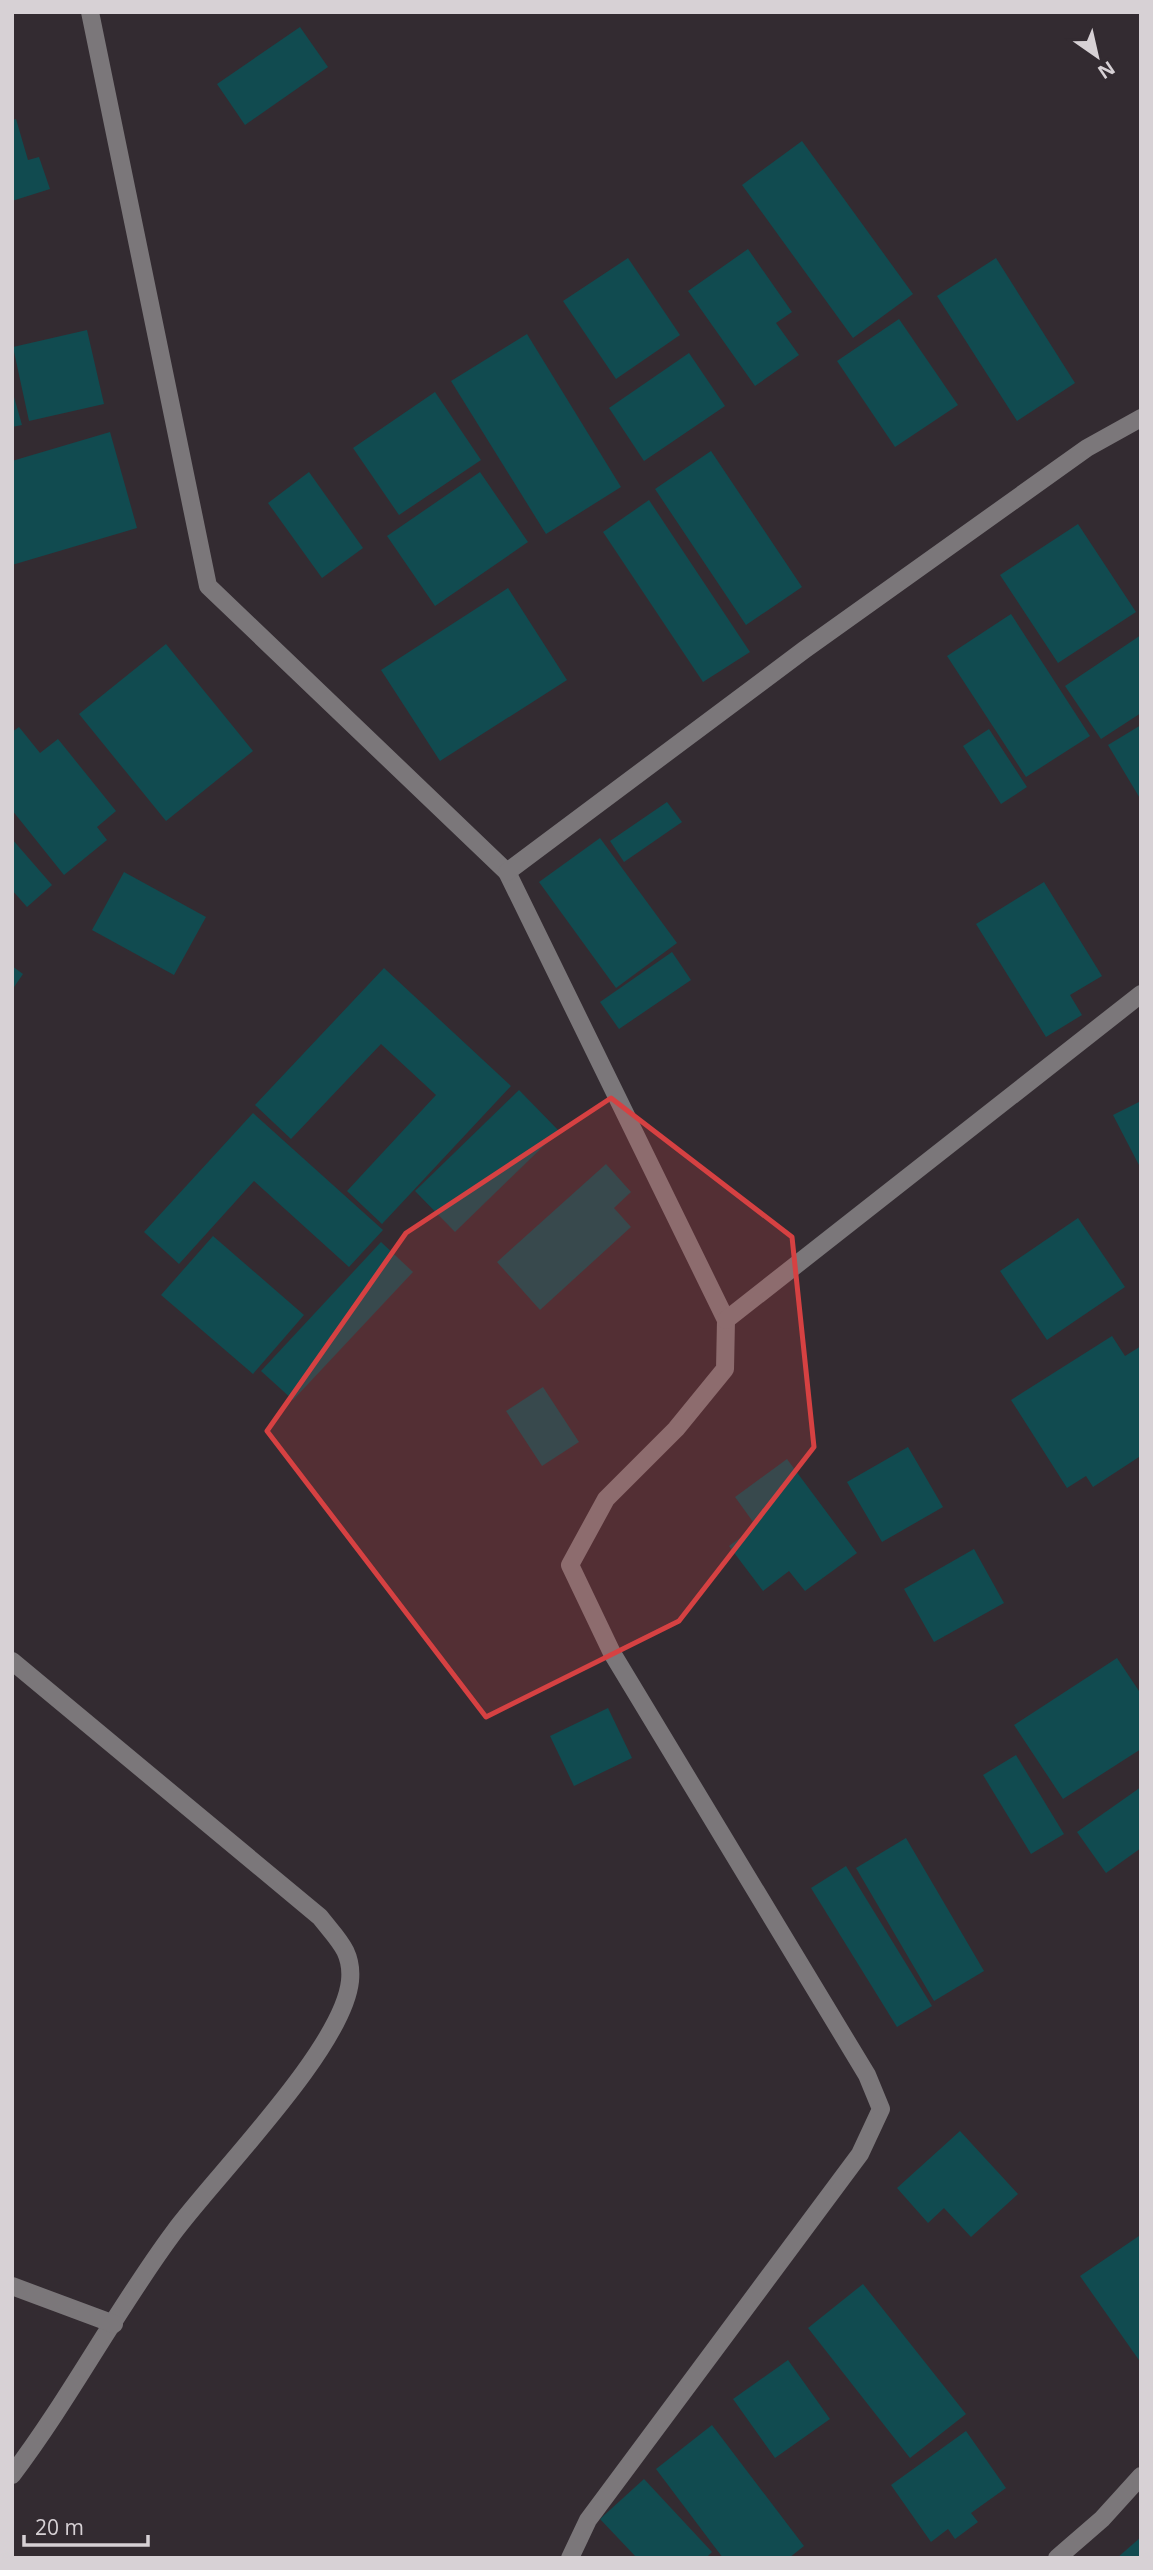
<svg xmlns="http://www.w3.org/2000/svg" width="1153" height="2570" viewBox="0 0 1153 2570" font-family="'Open Sans',sans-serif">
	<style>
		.building { fill: #114b50 }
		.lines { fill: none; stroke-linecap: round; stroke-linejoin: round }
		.minor { stroke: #7b777a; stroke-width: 18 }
		.marked { fill: #d64142; fill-opacity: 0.2; stroke: #d64142; stroke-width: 5; stroke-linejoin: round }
	</style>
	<rect width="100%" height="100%" fill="#332b31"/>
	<g class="building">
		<path d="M300 27 328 67 245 125 217 84Z"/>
		<path d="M16 119 28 160 39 157 50 189 12 201V120Z"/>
		<path d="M802 141 913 294 853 338 742 185Z"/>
		<path d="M748 249 792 312 776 323 799 355 755 386 688 291Z"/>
		<path d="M628 258 680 335 616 379 563 301Z"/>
		<path d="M996 258 1075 383 1017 421 937 296Z"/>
		<path d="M899 319 958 405 895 447 837 361Z"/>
		<path d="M87 330 104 404 29 421 13 347Z"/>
		<path d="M527 334 621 487 546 534 451 381Z"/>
		<path d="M689 353 725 406 644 461 609 408Z"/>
		<path d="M12 390 22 425 12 427Z"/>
		<path d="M435 392 481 460 399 515 353 448Z"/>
		<path d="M110 432 137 528 12 565V461Z"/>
		<path d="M711 451 802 587 746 625 655 489Z"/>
		<path d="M309 472 363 548 322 578 268 503Z"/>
		<path d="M480 472 528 542 435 606 387 536Z"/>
		<path d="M649 500 750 652 703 682 603 532Z"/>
		<path d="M1078 524 1136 612 1058 663 1000 575Z"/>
		<path d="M508 588 567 680 440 761 381 670Z"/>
		<path d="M1011 614 1090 736 1026 777 947 656Z"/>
		<path d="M1141 635V713L1101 739 1065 686Z"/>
		<path d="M166 644 253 751 166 821 79 714Z"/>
		<path d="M1141 725V800L1108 745Z"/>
		<path d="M19 727 40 753 58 739 116 811 97 827 107 840 64 875 12 810V732Z"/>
		<path d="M989 729 1027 787 1001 804 963 746Z"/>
		<path d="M667 802 682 822 624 862 610 841Z"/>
		<path d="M600 838 677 943 616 988 539 882Z"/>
		<path d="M12 839 52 885 27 907 12 890Z"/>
		<path d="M124 872 206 917 174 975 92 930Z"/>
		<path d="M1044 882 1102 976 1070 995 1082 1015 1046 1037 976 924Z"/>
		<path d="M672 952 691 980 619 1029 600 1002Z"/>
		<path d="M12 966 23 974 12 990Z"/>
		<path d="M384 968 511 1086 382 1224 347 1191 436 1095 381 1044 291 1139 255 1105Z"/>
		<path d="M519 1090 559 1131 455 1232 415 1191Z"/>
		<path d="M1141 1101V1169L1113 1115Z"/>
		<path d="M253 1113 383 1230 349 1267 254 1181 179 1264 144 1232Z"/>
		<path d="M606 1164 631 1192 614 1208 631 1227 540 1310 497 1262Z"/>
		<path d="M1078 1218 1125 1287 1047 1340 1000 1271Z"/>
		<path d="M213 1236 304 1315 253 1374 161 1295Z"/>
		<path d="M381 1242 413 1272 293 1400 261 1371Z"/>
		<path d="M1112 1336 1125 1356 1141 1346V1460L1139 1457 1093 1487 1086 1476 1067 1488 1011 1400Z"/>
		<path d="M543 1387 579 1442 542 1466 506 1411Z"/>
		<path d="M908 1447 943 1507 882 1542 847 1482Z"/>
		<path d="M787 1459 857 1553 805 1591 789 1571 763 1591 729 1546 756 1526 735 1497Z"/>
		<path d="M974 1549 1004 1603 934 1642 904 1589Z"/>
		<path d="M1117 1658 1141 1694V1749L1063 1799 1014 1725Z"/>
		<path d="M608 1708 632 1758 574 1786 550 1736Z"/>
		<path d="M1016 1755 1064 1834 1031 1854 983 1775Z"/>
		<path d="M1141 1787V1848L1106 1873 1077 1832Z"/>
		<path d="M906 1838 984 1971 934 2001 856 1868Z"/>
		<path d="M846 1866 932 2006 897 2027 811 1888Z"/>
		<path d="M960 2131 1018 2194 971 2237 944 2208 928 2223 897 2188Z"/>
		<path d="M1139 2236 1141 2239V2363L1080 2276Z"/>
		<path d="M863 2284 966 2414 910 2458 808 2328Z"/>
		<path d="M788 2360 830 2419 775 2458 733 2399Z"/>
		<path d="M712 2425 804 2546 789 2558H723L656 2469Z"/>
		<path d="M966 2431 1006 2488 971 2513 978 2522 955 2539 948 2529 931 2542 891 2485Z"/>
		<path d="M644 2479 712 2552 706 2558H637L600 2519Z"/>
		<path d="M1141 2537V2558H1117Z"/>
	</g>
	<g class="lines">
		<g class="minor">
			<path d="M90 12 208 586 507 872 726 1320 725 1369 676 1429 606 1499 570 1565 612 1653 867 2075 881 2109 860 2154 588 2520 570 2558"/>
			<path d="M507 872 804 650 1087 448 1141 418"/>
			<path d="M726 1320 1141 994"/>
			<path d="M12 1661 320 1917C337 1939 353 1951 350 1981 343 2048 217 2174 174 2232 116 2310 71 2397 12 2475"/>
			<path d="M12 2286 114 2324"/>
			<path d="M1057 2558 1102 2519 1141 2476"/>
		</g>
	</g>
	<path class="marked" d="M611 1098 792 1237 814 1447 679 1621 486 1717 267 1431 406 1233Z"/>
	<rect width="1153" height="2570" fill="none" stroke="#d7d1d5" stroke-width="28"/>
	<g transform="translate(1097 56) rotate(146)" stroke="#332b31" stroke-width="5" paint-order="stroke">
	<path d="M0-5L12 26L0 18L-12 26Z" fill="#d7d1d5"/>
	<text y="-10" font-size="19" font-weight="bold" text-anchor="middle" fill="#d7d1d5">N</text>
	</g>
	<path d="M24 2535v10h124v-10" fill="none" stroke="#d7d1d5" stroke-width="3.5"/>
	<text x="35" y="2535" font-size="21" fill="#d7d1d5" stroke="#332b31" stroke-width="5" paint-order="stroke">20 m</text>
</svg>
